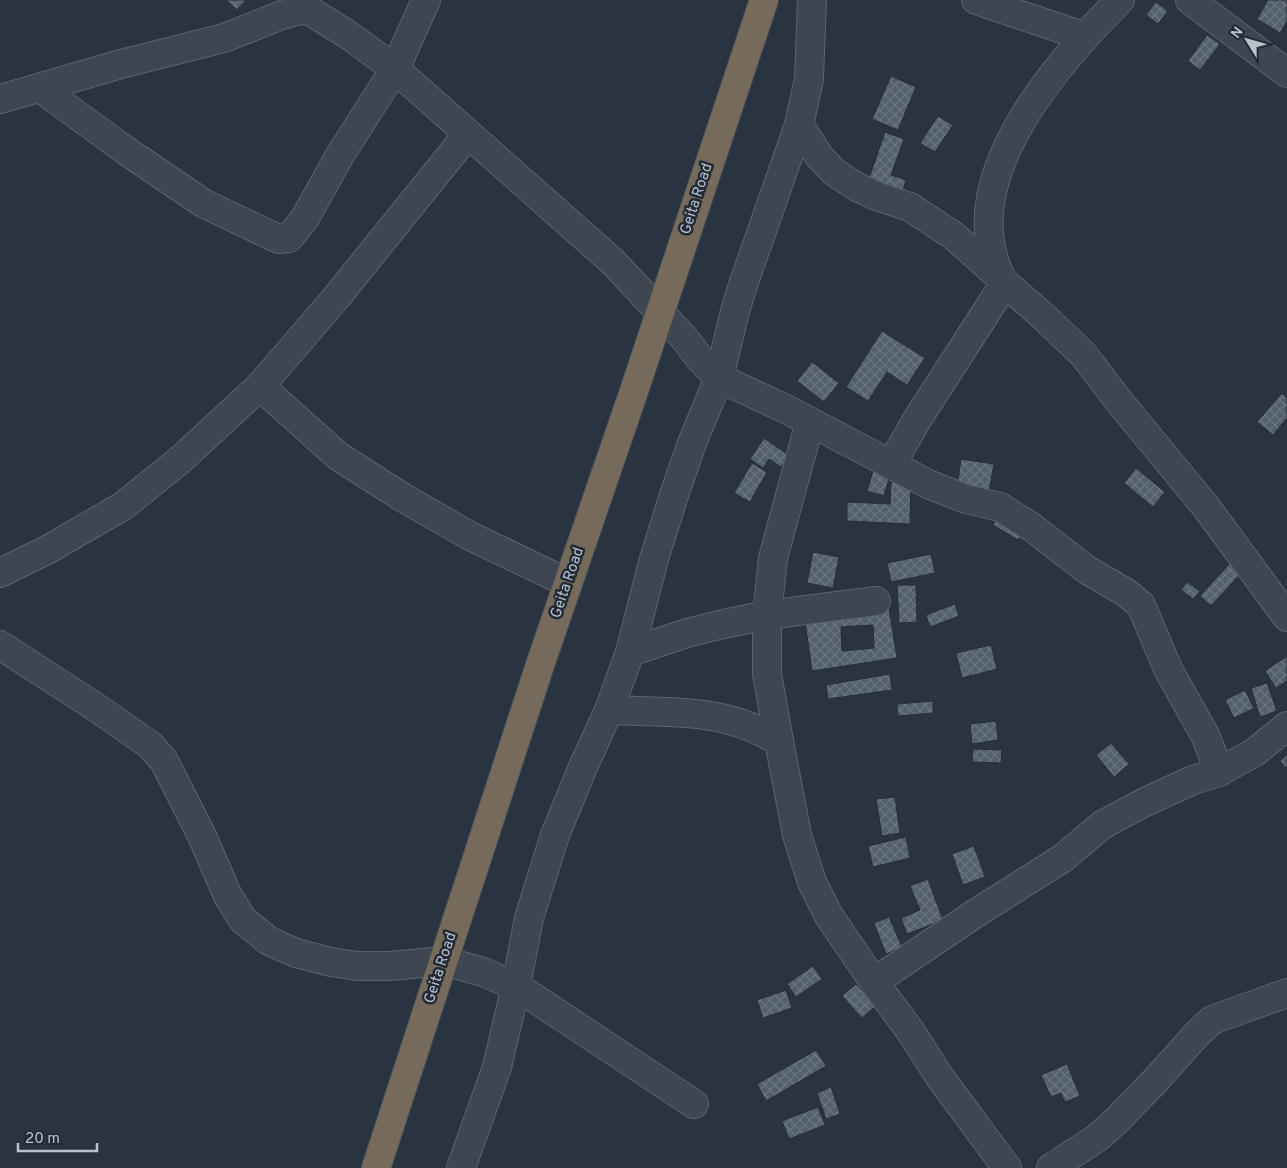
<svg xmlns="http://www.w3.org/2000/svg" width="1287" height="1168" viewBox="0 0 1287 1168" font-family="Overpass,sans-serif">
	<style>
		.building { fill: url(#building-cross-hatch); stroke: #242d38; fill-rule: evenodd }
		.lines { fill: none; stroke-linecap: round; stroke-linejoin: round }
		.minor-casing { stroke: #5b646e; stroke-width: 30 }
		.highway-casing { stroke: #48515b; stroke-width: 30 }
		.minor { stroke: #3d4651; stroke-width: 28 }
		.highway { stroke: #766a5b; stroke-width: 28 }
		.labels { text-anchor: middle; dominant-baseline: central; stroke-width: 5; stroke-linejoin: round; paint-order: stroke }
		.street-label { font-size: 15px; fill: #bac1cb; stroke: #222b36 }
	</style>
	<defs>
		<pattern id="building-cross-hatch" width="8" height="8" patternUnits="userSpaceOnUse" patternTransform="scale(1.25)"><rect width="8" height="8" fill="#535f6b"/><path d="M0 0l8 8M0 8l8-8" fill="none" stroke="#6a747f"/></pattern>
	</defs>
	<rect width="100%" height="100%" fill="#293440"/>
	<g class="building">
		<path d="M226 0H246L237 10Z"/>
		<path d="M1268 0H1287V21L1280 33 1257 19Z"/>
		<path d="M1156 2 1168 11 1158 24 1146 15Z"/>
		<path d="M1207 35 1220 44 1200 70 1188 61Z"/>
		<path d="M891 76 916 87 898 130 872 119Z"/>
		<path d="M938 116 953 125 935 152 920 143Z"/>
		<path d="M885 132 904 139 891 175 906 180 900 199 866 187Z"/>
		<path d="M882 331 925 358 907 385 887 372 868 401 846 387Z"/>
		<path d="M812 362 839 383 824 402 797 381Z"/>
		<path d="M1282 393 1287 398V418L1273 435 1257 422Z"/>
		<path d="M764 438 794 459 788 467 784 463 781 467 769 459 763 468 750 459Z"/>
		<path d="M961 459 994 464 989 492 957 487Z"/>
		<path d="M752 463 767 472 750 502 734 493Z"/>
		<path d="M1136 468 1165 492 1153 507 1124 483Z"/>
		<path d="M873 471 890 475 884 496 867 491Z"/>
		<path d="M891 482 911 483 910 524 847 521V502L890 504Z"/>
		<path d="M1000 514 1025 529 1018 540 993 525Z"/>
		<path d="M813 552 839 557 833 588 807 583Z"/>
		<path d="M931 554 935 573 891 582 887 563Z"/>
		<path d="M1232 561 1243 571 1211 606 1200 596Z"/>
		<path d="M1187 582 1200 591 1193 599 1181 590Z"/>
		<path d="M897 585H916L917 622 899 623Z"/>
		<path d="M955 604 959 616 930 627 926 615Z"/>
		<path d="M889 608 897 658 812 671 805 621ZM873 625 874 648 842 651 841 627Z"/>
		<path d="M991 645 997 669 962 678 956 653Z"/>
		<path d="M1287 656V681L1276 688 1265 671Z"/>
		<path d="M890 674 892 690 828 699 826 685Z"/>
		<path d="M1267 683 1277 711 1260 717 1251 688Z"/>
		<path d="M1245 690 1254 708 1234 718 1225 700Z"/>
		<path d="M933 701V713L898 716 897 704Z"/>
		<path d="M996 721 998 740 972 744 970 724Z"/>
		<path d="M1111 743 1129 764 1114 777 1096 755Z"/>
		<path d="M973 749 1002 750 1001 763 972 762Z"/>
		<path d="M1287 754V769L1280 761Z"/>
		<path d="M895 797 900 833 882 836 876 799Z"/>
		<path d="M906 837 910 858 873 867 868 846Z"/>
		<path d="M974 846 985 877 963 885 952 854Z"/>
		<path d="M928 879 943 920 907 934 901 918 920 910 910 886Z"/>
		<path d="M889 917 902 947 886 954 874 923Z"/>
		<path d="M813 966 822 979 796 997 787 984Z"/>
		<path d="M856 984 875 1006 862 1018 842 996Z"/>
		<path d="M786 990 792 1008 763 1018 757 1000Z"/>
		<path d="M816 1050 826 1066 766 1101 757 1084Z"/>
		<path d="M1067 1064 1080 1096 1065 1102 1061 1093 1051 1097 1041 1075Z"/>
		<path d="M831 1087 840 1114 826 1119 817 1093Z"/>
		<path d="M818 1107 825 1125 789 1139 782 1121Z"/>
	</g>
	<g class="lines">
		<defs>
			<g id="minor">
				<path d="M976 0 1083 36"/>
				<path d="M1120 0C1061 59 973 158 991 248 994 261 997 273 1005 283L1043 316 1083 354 1118 400 1206 507 1287 617"/>
				<path d="M1190 0 1287 73"/>
				<path d="M40 88 125 150 203 203 270 235 279 239 289 238 305 218 340 155 395 69 426 0"/>
				<path d="M0 99 121 64 224 38 282 15 300 10 310 11 350 36 395 69 613 262 685 339 701 360 719 378 786 409 928 484 966 499 1000 507 1033 528 1087 570 1125 592 1141 605 1168 669 1206 737 1219 772"/>
				<path d="M799 125 819 156 834 172 857 187 879 197 910 207 954 236 1000 277"/>
				<path d="M260 386 338 456 402 497 470 536 568 583"/>
				<path d="M891 465 918 418 1005 283"/>
				<path d="M0 573 47 550 123 506 180 460 260 386 335 299 468 134"/>
				<path d="M0 645 94 706 150 745 164 761 202 836 228 896 243 920 269 941 296 953 331 962 357 966H390L444 961 483 972 516 986 694 1104"/>
				<path d="M630 652 687 633 719 625 767 615 876 601"/>
				<path d="M609 710C648 712 696 710 733 721 749 725 764 733 779 741L797 835 812 882 829 916 874 982 911 1032 939 1076 1007 1168"/>
				<path d="M779 741 767 674V615L773 558 810 422"/>
				<path d="M874 982 976 913 1063 858 1102 825 1145 802 1193 780 1219 772 1255 752 1287 726"/>
				<path d="M461 1168 497 1067 516 986 529 918 555 835 583 767 609 710 630 652 654 559 674 495 692 443 719 378 735 311 744 282 799 125 809 79 812 0"/>
				<path d="M1051 1168 1097 1138 1116 1121 1153 1083 1198 1033 1212 1020 1287 993"/>
			</g>
			<path id="highway" d="M376 1168 540 665 634 391 764 0"/>
		</defs>
		<use href="#minor" class="minor-casing"/>
		<use href="#highway" class="highway-casing"/>
		<use href="#minor" class="minor"/>
		<use href="#highway" class="highway"/>
	</g>
	<g class="labels">
		<g class="street-label">
			<text transform="translate(697 199) rotate(-72)">Geita Road</text>
			<text transform="translate(568 583) rotate(-71)">Geita Road</text>
			<text transform="translate(441 968) rotate(-72)">Geita Road</text>
		</g>
	</g>
	<g transform="translate(1247 40) rotate(307)" stroke="#222b36" stroke-width="4" paint-order="stroke">
	<path d="M0-4L9 19L0 12L-9 19Z" fill="#bac1cb"/>
	<text y="-8" font-size="14" font-weight="bold" text-anchor="middle" fill="#bac1cb">N</text>
	</g>
	<path d="M18 1143v8h79v-8" fill="none" stroke="#bac1cb" stroke-width="2.5"/>
	<text x="25" y="1143" font-size="15" fill="#bac1cb" stroke="#222b36" stroke-width="4" paint-order="stroke">20 m</text>
</svg>
